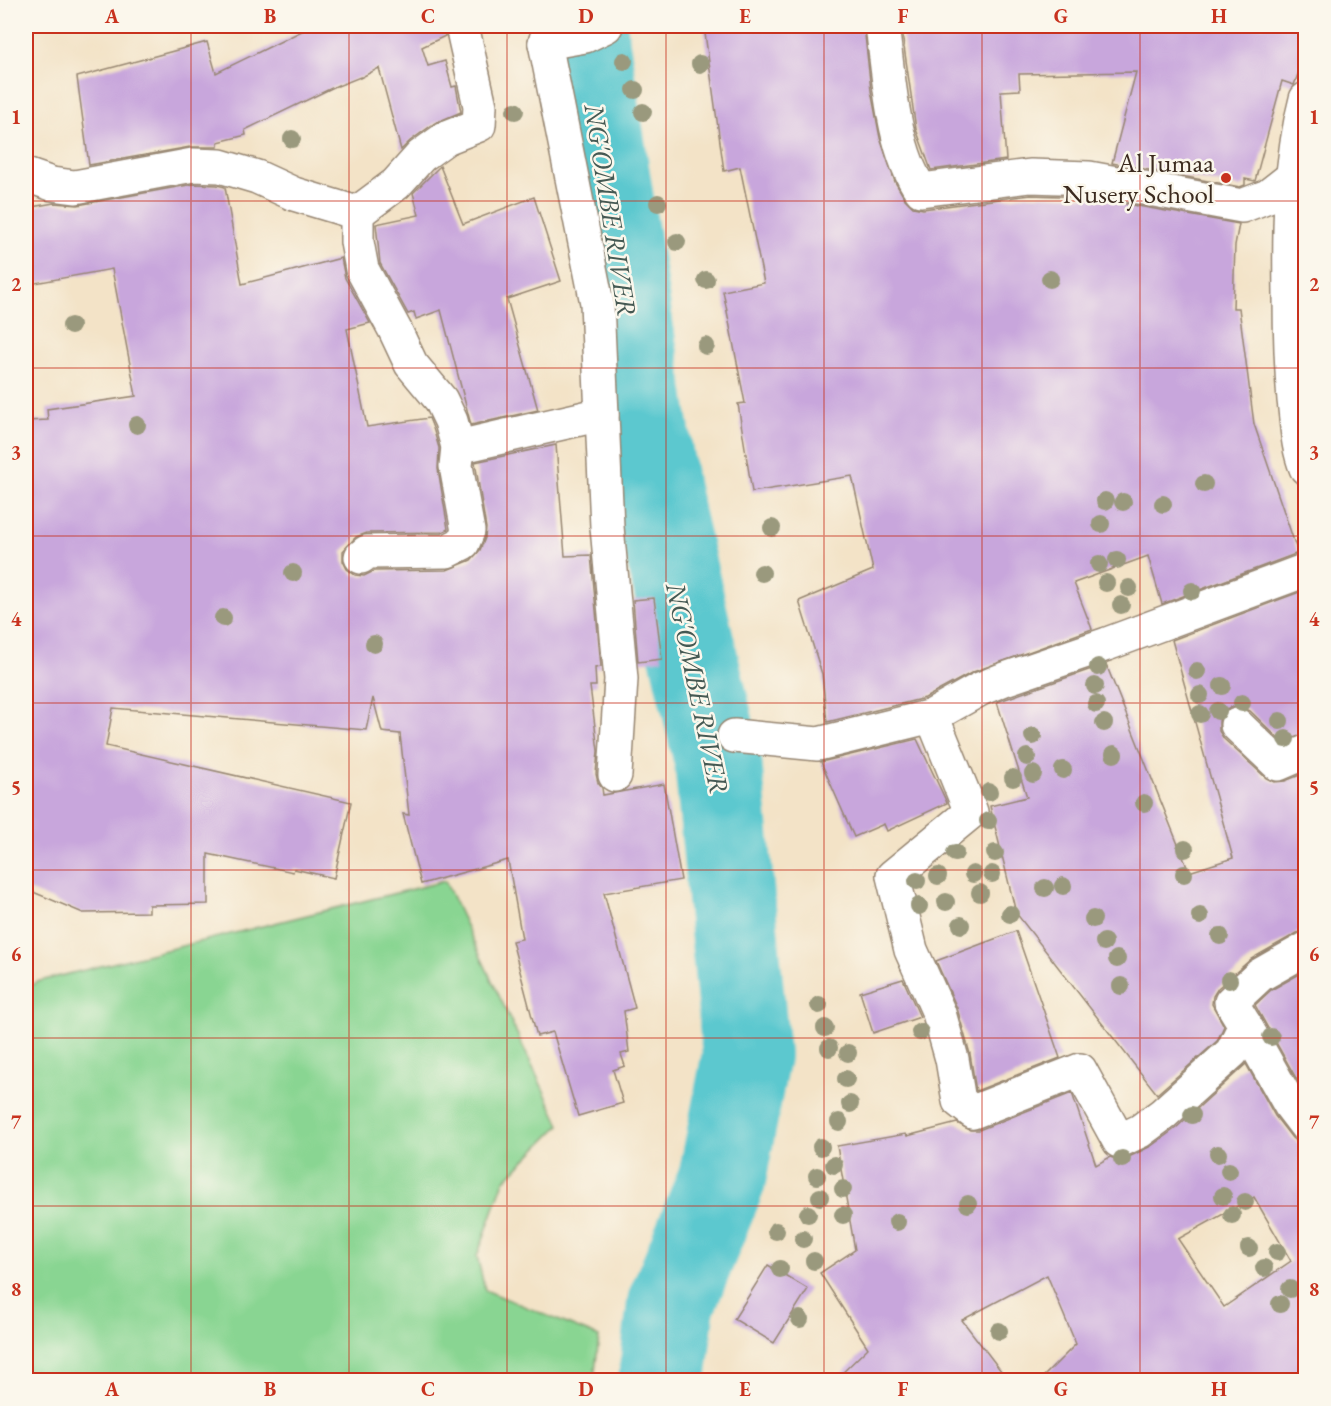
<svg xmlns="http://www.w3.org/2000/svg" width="1331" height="1406" viewBox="0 0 1331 1406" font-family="'EB Garamond',serif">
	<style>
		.green { fill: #89d592; stroke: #628058; stroke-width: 1.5 }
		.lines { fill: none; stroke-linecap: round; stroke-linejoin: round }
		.river { stroke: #5bc8cf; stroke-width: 88 }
		.building { fill: #c8a6dc; fill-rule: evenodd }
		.minor-casing { stroke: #978672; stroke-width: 36 }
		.minor { stroke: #fff; stroke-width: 33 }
		.tree { fill: #9a997d }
		.grid { fill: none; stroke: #c8321e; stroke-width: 1.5; stroke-opacity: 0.55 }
		.poi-dot { fill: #c8321e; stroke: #fbf7ec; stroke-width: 2 }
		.labels { text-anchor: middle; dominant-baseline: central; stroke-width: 5; stroke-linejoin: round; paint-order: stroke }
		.poi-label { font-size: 27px; fill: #3b2a1e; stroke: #fbf7ec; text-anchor: end }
		.water-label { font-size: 28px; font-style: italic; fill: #455953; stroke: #fbf7ec }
		.neatline { fill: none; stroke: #c8321e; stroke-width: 2 }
		.grid-label { font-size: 20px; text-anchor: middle; font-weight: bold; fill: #c8321e }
	</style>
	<rect width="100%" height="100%" fill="#fbf7ec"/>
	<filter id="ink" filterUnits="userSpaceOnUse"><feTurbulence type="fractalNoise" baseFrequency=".0167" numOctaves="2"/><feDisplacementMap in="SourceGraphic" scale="12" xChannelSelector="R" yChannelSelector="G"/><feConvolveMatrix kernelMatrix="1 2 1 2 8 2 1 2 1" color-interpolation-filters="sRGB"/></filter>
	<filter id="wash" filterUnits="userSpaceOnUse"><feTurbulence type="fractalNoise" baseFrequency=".008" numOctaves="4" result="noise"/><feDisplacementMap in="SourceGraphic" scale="24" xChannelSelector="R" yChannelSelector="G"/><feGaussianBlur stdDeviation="1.35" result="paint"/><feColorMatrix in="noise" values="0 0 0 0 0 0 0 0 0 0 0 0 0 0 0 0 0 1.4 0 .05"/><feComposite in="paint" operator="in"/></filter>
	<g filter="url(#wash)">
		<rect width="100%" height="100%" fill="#f3e3c7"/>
		<path class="green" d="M445 881 560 1125 504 1181 477 1256 485 1290 599 1337 594 1380H26V987L40 981Z"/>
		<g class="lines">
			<path class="river" d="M583 26 655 491 718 761 746 1055 722 1179 671 1304 662 1380"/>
		</g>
		<g id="blocks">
			<g class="building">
				<path d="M312 26H444L445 36 422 47 428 66 445 61 452 87 456 86 461 112 435 123 410 141 401 150 379 68 360 78V77L338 86V85L245 130 246 135 218 142V147H190L89 165 77 77 207 42 216 73Z"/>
				<path d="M704 26H864L871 91 880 138 895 182 905 199 913 207 923 209 1031 195 1087 197 1239 224 1235 245 1233 308H1239L1254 424 1298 553 1162 604 1148 556 1074 583 1092 629 973 672 925 698 827 722 822 674 799 601 873 570 852 476 752 492 738 404 745 403 723 291 764 283 740 167 724 171Z"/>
				<path d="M901 26H1305V55L1294 85 1282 81 1255 181 1245 179V185L1240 187 1112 163 1136 72 1019 74 1020 90 1001 91 1006 160 931 170 916 129Z"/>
				<path d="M440 166 463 224 534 197 561 281 507 299 538 410 471 425 441 310 416 319 414 312 408 314 380 263 376 224 419 215 413 193Z"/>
				<path d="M194 184 217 185 225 187 242 284 341 258 345 278 370 323 347 329 367 427 429 418 433 428 439 448 438 469 448 529 442 532 367 533 356 537 343 551V561L347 569 355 575 364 576 374 571 447 570 471 560 480 550 485 538 486 528 475 462 556 445 565 556 591 555 601 667 595 668 596 686H590L598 751 596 774 598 783 602 788 603 795 664 784 681 880 604 893 635 1008 624 1011 629 1052 621 1054 625 1066 613 1070 623 1103 578 1116 553 1032 537 1036 512 941 522 939 508 860 421 884 403 814 409 815 400 734 382 732 373 698 366 730 113 708 106 746 351 802 334 878 294 869 293 872 208 854V904L149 905V912L83 913 26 889V421L48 420 47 409 136 396 112 269 30 284 26 261V208L54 203 78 205Z"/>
				<path d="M1305 590V734L1282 742 1250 711 1241 707H1231L1224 712 1219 721V731L1224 739 1266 778 1274 782 1285 781 1305 773V930L1297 933 1251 959 1218 988 1213 996 1212 1004 1224 1026 1217 1041 1157 1094 1016 913 990 806 1027 797 997 702 1106 664 1189 872 1233 858 1172 640Z"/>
				<path d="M654 598 662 659 638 662 633 600Z"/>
				<path d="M917 739 947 803 887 831 884 824 854 837 821 762Z"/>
				<path d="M1016 931 1060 1058 976 1091 970 1054 957 1008 936 961Z"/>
				<path d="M1305 971V1094L1255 1005 1271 990Z"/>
				<path d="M903 979 920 1017 873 1033 860 992Z"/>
				<path d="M1246 1064 1275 1116 1292 1138 1298 1143 1305 1144V1380H1040L1076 1344 1047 1275 962 1320 1008 1380H835L868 1348 820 1273 855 1250 837 1146 906 1134 907 1136 957 1123 970 1130H979L1072 1093 1096 1165 1110 1157 1118 1160 1127 1158 1151 1146 1176 1128ZM1254 1197 1291 1261 1224 1307 1178 1239Z"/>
				<path d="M768 1265 808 1289 774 1343 734 1319Z"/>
			</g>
		</g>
	</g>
	<g filter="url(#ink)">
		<use href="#blocks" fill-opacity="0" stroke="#978672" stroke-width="1.5"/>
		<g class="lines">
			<defs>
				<g id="minor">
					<path d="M550 26 545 43 597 303 607 527 621 679 615 775"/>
					<path d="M882 26C889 75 892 149 921 190L1030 176 1089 178 1242 206 1268 196 1291 178"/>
					<path d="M545 43 585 36 606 26"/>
					<path d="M1306 99C1289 163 1289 229 1290 295 1290 330 1291 365 1294 400 1297 423 1297 446 1306 468"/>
					<path d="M26 175 52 184 75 187 193 165 220 166 257 177 294 194 357 213"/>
					<path d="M357 213V242L362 269 395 330 411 364 441 400 451 421 458 447 456 466 468 531 463 543 447 551 367 552 361 557"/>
					<path d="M357 213 396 184 421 156 446 138 479 125 480 106 462 26"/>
					<path d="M458 447 602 414"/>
					<path d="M932 716 971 812 893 876 911 950 939 1013 952 1059 959 1101 973 1112 1080 1070 1119 1141 1140 1131 1163 1114 1232 1052 1245 1025 1231 1002 1260 975 1306 949"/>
					<path d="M1237 725 1278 764 1306 752"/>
					<path d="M734 736 818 744 932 716 980 689 1002 680 1107 644 1306 570"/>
					<path d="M1245 1025 1290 1105 1306 1126"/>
				</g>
			</defs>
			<use href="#minor" class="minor-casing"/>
			<use href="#minor" class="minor"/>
		</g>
		<g class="tree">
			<circle cx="624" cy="61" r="9"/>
			<circle cx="700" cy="64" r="9"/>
			<circle cx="635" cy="90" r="9"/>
			<circle cx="515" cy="111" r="9"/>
			<circle cx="643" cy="112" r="9"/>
			<circle cx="292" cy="139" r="9"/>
			<circle cx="658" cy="203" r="9"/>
			<circle cx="677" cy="242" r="9"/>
			<circle cx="1050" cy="279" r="9"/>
			<circle cx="706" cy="280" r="9"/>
			<circle cx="71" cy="326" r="9"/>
			<circle cx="706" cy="346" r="9"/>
			<circle cx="137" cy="425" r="9"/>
			<circle cx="1204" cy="484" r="9"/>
			<circle cx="1105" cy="501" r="9"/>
			<circle cx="1123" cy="502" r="9"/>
			<circle cx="1163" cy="504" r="9"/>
			<circle cx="1101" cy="524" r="9"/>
			<circle cx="772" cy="528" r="9"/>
			<circle cx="1117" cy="560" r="9"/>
			<circle cx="1099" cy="564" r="9"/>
			<circle cx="293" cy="573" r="9"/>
			<circle cx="762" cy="573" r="9"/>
			<circle cx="1106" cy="583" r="9"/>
			<circle cx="1129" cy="588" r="9"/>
			<circle cx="1192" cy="591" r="9"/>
			<circle cx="1121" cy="605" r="9"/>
			<circle cx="223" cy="618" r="9"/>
			<circle cx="374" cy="644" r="9"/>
			<circle cx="1098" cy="667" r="9"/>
			<circle cx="1197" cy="671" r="9"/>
			<circle cx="1095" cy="686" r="9"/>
			<circle cx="1222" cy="686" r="9"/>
			<circle cx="1200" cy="695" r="9"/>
			<circle cx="1242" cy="703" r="9"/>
			<circle cx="1096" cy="704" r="9"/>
			<circle cx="1218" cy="711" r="9"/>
			<circle cx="1200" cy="714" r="9"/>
			<circle cx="1280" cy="721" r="9"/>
			<circle cx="1104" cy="723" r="9"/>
			<circle cx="1033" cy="736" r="9"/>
			<circle cx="1286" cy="739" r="9"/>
			<circle cx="1114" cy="754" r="9"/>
			<circle cx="1027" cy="757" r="9"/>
			<circle cx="1063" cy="770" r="9"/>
			<circle cx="1033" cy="774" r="9"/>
			<circle cx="1013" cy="778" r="9"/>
			<circle cx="989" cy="792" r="9"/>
			<circle cx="1144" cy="803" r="9"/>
			<circle cx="988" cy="821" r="9"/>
			<circle cx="1185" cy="849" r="9"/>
			<circle cx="955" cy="853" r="9"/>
			<circle cx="995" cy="853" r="9"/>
			<circle cx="973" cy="874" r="9"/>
			<circle cx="992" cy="874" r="9"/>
			<circle cx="1184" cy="874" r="9"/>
			<circle cx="938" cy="876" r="9"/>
			<circle cx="917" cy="881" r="9"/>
			<circle cx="1063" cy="886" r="9"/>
			<circle cx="1045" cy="888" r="9"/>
			<circle cx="980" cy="893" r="9"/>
			<circle cx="946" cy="902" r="9"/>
			<circle cx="919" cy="906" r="9"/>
			<circle cx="1010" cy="914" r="9"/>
			<circle cx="1200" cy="916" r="9"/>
			<circle cx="1093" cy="919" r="9"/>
			<circle cx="961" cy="925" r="9"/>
			<circle cx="1220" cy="936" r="9"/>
			<circle cx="1104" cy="942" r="9"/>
			<circle cx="1117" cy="959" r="9"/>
			<circle cx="1229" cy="980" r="9"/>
			<circle cx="1121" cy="986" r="9"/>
			<circle cx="819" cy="1005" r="9"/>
			<circle cx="825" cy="1028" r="9"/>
			<circle cx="920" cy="1032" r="9"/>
			<circle cx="1271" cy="1037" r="9"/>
			<circle cx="829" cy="1048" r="9"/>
			<circle cx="848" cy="1053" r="9"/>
			<circle cx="846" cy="1079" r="9"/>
			<circle cx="850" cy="1104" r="9"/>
			<circle cx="1192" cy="1115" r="9"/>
			<circle cx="839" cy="1122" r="9"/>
			<circle cx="821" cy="1147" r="9"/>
			<circle cx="1218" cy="1154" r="9"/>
			<circle cx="1122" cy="1159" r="9"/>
			<circle cx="834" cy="1165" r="9"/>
			<circle cx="1229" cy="1171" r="9"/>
			<circle cx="817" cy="1176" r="9"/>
			<circle cx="843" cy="1189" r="9"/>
			<circle cx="1223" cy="1196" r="9"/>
			<circle cx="820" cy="1197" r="9"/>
			<circle cx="1245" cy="1202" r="9"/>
			<circle cx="968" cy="1204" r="9"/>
			<circle cx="808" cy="1214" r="9"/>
			<circle cx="843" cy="1215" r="9"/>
			<circle cx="1232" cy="1215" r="9"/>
			<circle cx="897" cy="1222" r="9"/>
			<circle cx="776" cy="1231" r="9"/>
			<circle cx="803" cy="1239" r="9"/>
			<circle cx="1249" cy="1248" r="9"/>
			<circle cx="1277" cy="1252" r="9"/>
			<circle cx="814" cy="1261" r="9"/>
			<circle cx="1264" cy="1268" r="9"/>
			<circle cx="780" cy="1269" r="9"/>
			<circle cx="1290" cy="1289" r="9"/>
			<circle cx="1280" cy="1304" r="9"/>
			<circle cx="800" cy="1319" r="9"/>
			<circle cx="999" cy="1331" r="9"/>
		</g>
	</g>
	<path class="grid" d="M191 26V1380M349 26V1380M507 26V1380M666 26V1380M824 26V1380M982 26V1380M1140 26V1380M26 201H1306M26 368H1306M26 536H1306M26 703H1306M26 870H1306M26 1038H1306M26 1206H1306"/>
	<circle class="poi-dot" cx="1226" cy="178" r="6"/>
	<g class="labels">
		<g class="poi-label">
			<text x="1214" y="162">Al Jumaa<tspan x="1214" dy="31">Nusery School</tspan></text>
		</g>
		<g class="water-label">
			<text transform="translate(611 210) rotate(81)">NG'OMBE RIVER</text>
			<text transform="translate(698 688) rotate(78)">NG'OMBE RIVER</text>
		</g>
	</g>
	<rect width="1331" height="1406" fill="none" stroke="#fbf7ec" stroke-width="66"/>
	<rect x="33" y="33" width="1265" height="1340" class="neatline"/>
	<g class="grid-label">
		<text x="112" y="23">A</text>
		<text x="270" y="23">B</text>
		<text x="428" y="23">C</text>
		<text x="586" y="23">D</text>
		<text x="745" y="23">E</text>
		<text x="903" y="23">F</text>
		<text x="1061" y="23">G</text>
		<text x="1219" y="23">H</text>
		<text x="16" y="124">1</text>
		<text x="1314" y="124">1</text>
		<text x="16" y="291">2</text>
		<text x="1314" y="291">2</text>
		<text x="16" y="459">3</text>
		<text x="1314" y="459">3</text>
		<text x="16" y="626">4</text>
		<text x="1314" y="626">4</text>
		<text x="16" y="794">5</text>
		<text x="1314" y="794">5</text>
		<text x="16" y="961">6</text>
		<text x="1314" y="961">6</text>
		<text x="16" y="1129">7</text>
		<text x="1314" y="1129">7</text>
		<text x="16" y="1296">8</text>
		<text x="1314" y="1296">8</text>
		<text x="112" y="1396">A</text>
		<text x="270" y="1396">B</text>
		<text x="428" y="1396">C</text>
		<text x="586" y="1396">D</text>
		<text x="745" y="1396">E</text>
		<text x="903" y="1396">F</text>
		<text x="1061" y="1396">G</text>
		<text x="1219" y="1396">H</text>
	</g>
</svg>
